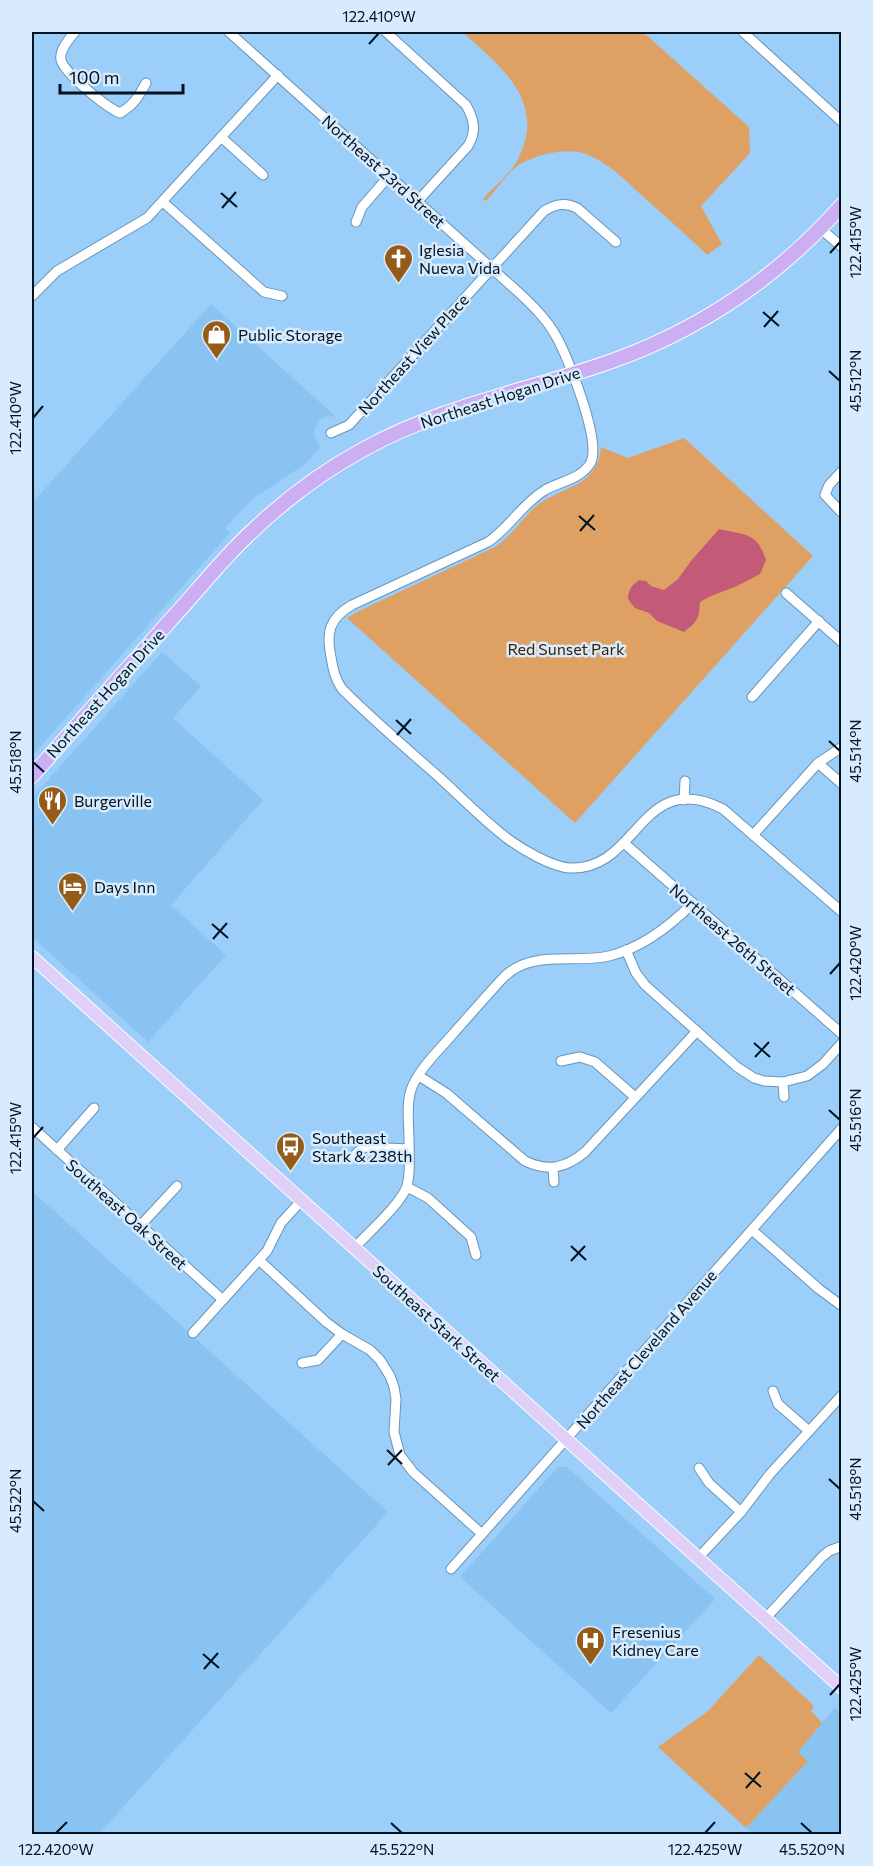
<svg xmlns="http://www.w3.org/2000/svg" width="873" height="1866" viewBox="0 0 873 1866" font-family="Commissioner,sans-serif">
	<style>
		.built { fill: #89c3f2 }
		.green { fill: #dfa064 }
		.water { fill: #c35a78 }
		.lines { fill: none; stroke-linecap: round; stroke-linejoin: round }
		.minor-casing { stroke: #6596bd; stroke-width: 11 }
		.major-casing { stroke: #fff; stroke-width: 14 }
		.highway-casing { stroke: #fff; stroke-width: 16 }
		.minor { stroke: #fff; stroke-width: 9 }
		.major { stroke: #e0cff7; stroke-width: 12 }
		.highway { stroke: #ccaff2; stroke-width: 14 }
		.ticks { fill: none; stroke: #011221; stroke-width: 2 }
		.labels { text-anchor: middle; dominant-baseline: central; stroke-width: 5; stroke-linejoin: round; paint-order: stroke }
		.street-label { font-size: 16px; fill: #011221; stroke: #d7ebfc }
		.poi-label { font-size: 16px; fill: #011221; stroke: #d7ebfc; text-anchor: start }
		.park-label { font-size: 16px; fill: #3f2000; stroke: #d7ebfc }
		.neatline { fill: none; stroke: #011221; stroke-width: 2 }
		.ticks-label { font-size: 15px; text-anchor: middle; fill: #011221 }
	</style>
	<rect width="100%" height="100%" fill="#9bcef8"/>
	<g class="built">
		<path d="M211 304 336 417 328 416 322 418 317 422 314 433 316 440 321 447 305 464 251 500 225 528 230 533 32 756V503Z"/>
		<path d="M162 652 201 686 173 718 263 800 171 905 226 955 148 1042 32 937V798Z"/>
		<path d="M32 1191 388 1512 99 1834H32Z"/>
		<path d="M558 1467H567L715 1599 611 1713 460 1577Z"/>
		<path d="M835 1707 841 1713V1834H753L746 1828 808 1761 798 1752Z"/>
	</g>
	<g class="green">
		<path d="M462 32H643L749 127 750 153 701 206 722 244 707 255C688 237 669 219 649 202 629 184 606 158 578 152 560 149 536 155 520 164 509 171 495 191 486 201L483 199C493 188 510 174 517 161 548 103 502 67 462 32Z"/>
		<path d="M684 438 813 556 575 823 347 618 357 612 495 547C512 536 521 520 535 507 562 485 597 489 601 447L628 458Z"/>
		<path d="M759 1655 814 1706 811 1711 822 1723 798 1752 808 1761 746 1828 658 1747 708 1711Z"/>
	</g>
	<path class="water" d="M719 529C745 535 757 532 766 560L760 574 737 586 711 596 700 602C699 619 697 622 684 632L657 621 649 613 635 608 628 599C628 590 632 585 639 580L646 581 651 586 664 590 678 579 691 561Z"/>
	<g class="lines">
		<defs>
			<g id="minor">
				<path d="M75 32C69 39 59 50 61 60 65 74 106 107 120 113 134 105 139 96 146 83"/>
				<path d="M229 32 517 291C532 305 546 318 556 336 568 357 601 440 591 462 582 479 561 481 545 490 522 504 510 527 488 542L352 605C329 618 326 633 331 657 333 669 335 679 342 689 373 720 407 749 440 778 462 798 484 821 508 839 523 850 552 867 570 868 639 871 640 767 723 809L842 912"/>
				<path d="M386 32 466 105C474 119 477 131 468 146L417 202"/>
				<path d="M743 32 842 122"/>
				<path d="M221 137 263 175"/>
				<path d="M163 202 264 292 282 296"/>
				<path d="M356 222 362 207 389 176"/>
				<path d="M820 228 842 247"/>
				<path d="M32 296 57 271 147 218 278 75"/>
				<path d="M331 433 349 425 544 211C556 204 565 202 577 208L616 242"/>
				<path d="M842 471 829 485 825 495 842 513"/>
				<path d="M786 593 842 642"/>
				<path d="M752 697 819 621"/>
				<path d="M818 763 842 784"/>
				<path d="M684 800 685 781"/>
				<path d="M754 834 818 763 842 747"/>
				<path d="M624 843 842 1034"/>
				<path d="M626 950 636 973 645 985 737 1067 754 1078 764 1081 783 1082 807 1076 823 1064 842 1043"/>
				<path d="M561 1061 580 1057 595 1062 635 1097"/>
				<path d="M419 1076 446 1093 525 1161C548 1172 566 1168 585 1152L697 1031"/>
				<path d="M783 1082 784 1097"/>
				<path d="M32 1127 223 1300"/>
				<path d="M57 1150 94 1108"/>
				<path d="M353 1157 363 1147 409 1149"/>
				<path d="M553 1169 554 1182"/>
				<path d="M407 1187 428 1198 471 1237 476 1255"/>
				<path d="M140 1226 177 1186"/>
				<path d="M752 1230 819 1289 842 1306"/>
				<path d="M354 1248C368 1233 401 1204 407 1186 411 1171 409 1155 409 1140 409 1124 406 1105 411 1090 417 1071 439 1050 452 1035 469 1016 486 996 504 977 532 949 574 964 609 956 642 948 669 927 693 903"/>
				<path d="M259 1260 326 1322 342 1334 370 1350 380 1360 390 1376 394 1387 396 1399 394 1432 400 1455 413 1472 482 1534"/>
				<path d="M193 1333 267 1251 281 1223 301 1201"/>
				<path d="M302 1363 318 1360 342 1334"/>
				<path d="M773 1391 778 1404 809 1431"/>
				<path d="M699 1468 709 1483 741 1512"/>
				<path d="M698 1558 741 1512 770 1474 842 1395"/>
				<path d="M451 1569 842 1128"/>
				<path d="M765 1619 822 1557 829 1551 842 1546"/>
			</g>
			<path id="major" d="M32 957 842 1688"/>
			<path id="highway" d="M32 776C77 725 122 675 167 624 190 599 212 572 235 548 273 509 316 475 364 449 444 405 528 391 612 361 701 329 779 276 842 205"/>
		</defs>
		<use href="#minor" class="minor-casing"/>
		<use href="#major" class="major-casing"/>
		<use href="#highway" class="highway-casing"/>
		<use href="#minor" class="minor"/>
		<use href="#major" class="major"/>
		<use href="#highway" class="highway"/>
	</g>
	<path class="ticks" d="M369 44 379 33M221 193 237 207M222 208 236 192M830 253 840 242M763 312 779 326M764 327 778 311M829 371 840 381M33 418 43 406M579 516 595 530M580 531 594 515M396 720 411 734M397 735 411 719M829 741 840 751M33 762 44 772M212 924 228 938M213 939 227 923M830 974 840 963M754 1043 770 1057M755 1057 769 1042M829 1110 840 1120M33 1138 43 1127M571 1246 586 1260M571 1261 585 1246M387 1450 402 1464M388 1465 402 1450M829 1479 840 1489M33 1501 44 1511M203 1654 219 1668M204 1669 218 1653M830 1695 840 1684M745 1773 761 1787M746 1788 760 1772M391 1823 402 1833M801 1823 812 1833M56 1833 67 1822M705 1833 715 1822"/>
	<defs>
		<symbol id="church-pin" viewBox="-11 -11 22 30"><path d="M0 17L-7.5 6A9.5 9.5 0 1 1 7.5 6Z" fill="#955c19" stroke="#d7ebfc"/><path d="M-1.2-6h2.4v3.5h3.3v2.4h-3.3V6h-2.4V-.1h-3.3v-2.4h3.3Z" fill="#fff"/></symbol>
		<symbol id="shop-pin" viewBox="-11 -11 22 30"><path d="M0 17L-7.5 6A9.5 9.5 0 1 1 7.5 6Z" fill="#955c19" stroke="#d7ebfc"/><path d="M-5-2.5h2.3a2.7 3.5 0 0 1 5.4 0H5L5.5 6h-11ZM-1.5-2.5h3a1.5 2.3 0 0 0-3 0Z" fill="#fff"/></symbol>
		<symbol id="restaurant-pin" viewBox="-11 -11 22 30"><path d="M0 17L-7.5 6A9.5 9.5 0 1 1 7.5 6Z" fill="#955c19" stroke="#d7ebfc"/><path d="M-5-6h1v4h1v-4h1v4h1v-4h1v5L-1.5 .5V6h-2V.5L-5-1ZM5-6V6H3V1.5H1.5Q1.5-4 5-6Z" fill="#fff"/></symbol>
		<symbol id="hotel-pin" viewBox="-11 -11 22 30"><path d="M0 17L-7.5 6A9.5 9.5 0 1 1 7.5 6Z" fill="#955c19" stroke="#d7ebfc"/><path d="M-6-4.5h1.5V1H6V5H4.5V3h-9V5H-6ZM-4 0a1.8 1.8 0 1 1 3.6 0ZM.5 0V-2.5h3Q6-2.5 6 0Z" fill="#fff"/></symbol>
		<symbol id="bus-pin" viewBox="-11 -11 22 30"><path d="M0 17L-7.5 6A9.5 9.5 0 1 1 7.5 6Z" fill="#955c19" stroke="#d7ebfc"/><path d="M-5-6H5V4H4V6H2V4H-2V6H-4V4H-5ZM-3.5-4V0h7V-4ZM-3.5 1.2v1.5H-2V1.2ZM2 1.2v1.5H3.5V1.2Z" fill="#fff"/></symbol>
		<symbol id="hospital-pin" viewBox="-11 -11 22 30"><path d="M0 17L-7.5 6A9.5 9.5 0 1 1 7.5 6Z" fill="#955c19" stroke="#d7ebfc"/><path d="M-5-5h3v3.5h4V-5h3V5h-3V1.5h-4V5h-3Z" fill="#fff"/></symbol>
	</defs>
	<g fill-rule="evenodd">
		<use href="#church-pin" x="382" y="242" width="33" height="45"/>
		<use href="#shop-pin" x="200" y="318" width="33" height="45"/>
		<use href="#restaurant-pin" x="36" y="784" width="33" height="45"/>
		<use href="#hotel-pin" x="56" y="870" width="33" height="45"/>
		<use href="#bus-pin" x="274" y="1130" width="33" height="45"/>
		<use href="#hospital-pin" x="574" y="1624" width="33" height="45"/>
	</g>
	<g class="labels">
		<g class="street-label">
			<text transform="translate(384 171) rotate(42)">Northeast 23rd Street</text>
			<text transform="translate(413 354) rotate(-48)">Northeast View Place</text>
			<text transform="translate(500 397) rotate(-18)">Northeast Hogan Drive</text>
			<text transform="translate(105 693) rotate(-48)">Northeast Hogan Drive</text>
			<text transform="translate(733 939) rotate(41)">Northeast 26th Street</text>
			<text transform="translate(127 1214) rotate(42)">Southeast Oak Street</text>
			<text transform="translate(437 1323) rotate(42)">Southeast Stark Street</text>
			<text transform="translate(646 1349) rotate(-49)">Northeast Cleveland Avenue</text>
		</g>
		<g class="poi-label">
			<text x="419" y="249">Iglesia<tspan x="419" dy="18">Nueva Vida</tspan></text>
			<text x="238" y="334">Public Storage</text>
			<text x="74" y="800">Burgerville</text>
			<text x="94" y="886">Days Inn</text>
			<text x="312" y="1137">Southeast<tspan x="312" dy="18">Stark &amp; 238th</tspan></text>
			<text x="612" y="1631">Fresenius<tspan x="612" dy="18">Kidney Care</tspan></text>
		</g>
		<g class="park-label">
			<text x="566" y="648">Red Sunset Park</text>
		</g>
	</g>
	<rect width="873" height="1866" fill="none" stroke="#d7ebfc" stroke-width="66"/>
	<path d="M60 84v9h123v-9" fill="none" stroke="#011221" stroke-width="3"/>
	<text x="69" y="84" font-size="18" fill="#011221" stroke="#d7ebfc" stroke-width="4.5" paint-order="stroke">100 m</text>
	<rect x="33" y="33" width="807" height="1800" class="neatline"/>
	<g class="ticks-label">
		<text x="379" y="22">122.410°W</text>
		<text transform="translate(856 242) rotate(-90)" y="5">122.415°W</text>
		<text transform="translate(856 381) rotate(-90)" y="5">45.512°N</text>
		<text transform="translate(16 418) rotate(-90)" y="5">122.410°W</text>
		<text transform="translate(856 751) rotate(-90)" y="5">45.514°N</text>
		<text transform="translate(16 762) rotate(-90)" y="5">45.518°N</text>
		<text transform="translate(856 963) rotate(-90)" y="5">122.420°W</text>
		<text transform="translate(856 1120) rotate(-90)" y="5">45.516°N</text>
		<text transform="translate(16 1138) rotate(-90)" y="5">122.415°W</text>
		<text transform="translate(856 1489) rotate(-90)" y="5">45.518°N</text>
		<text transform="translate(16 1501) rotate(-90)" y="5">45.522°N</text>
		<text transform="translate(856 1684) rotate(-90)" y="5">122.425°W</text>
		<text x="56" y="1855">122.420°W</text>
		<text x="402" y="1855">45.522°N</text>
		<text x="705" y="1855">122.425°W</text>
		<text x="812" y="1855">45.520°N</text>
	</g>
</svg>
